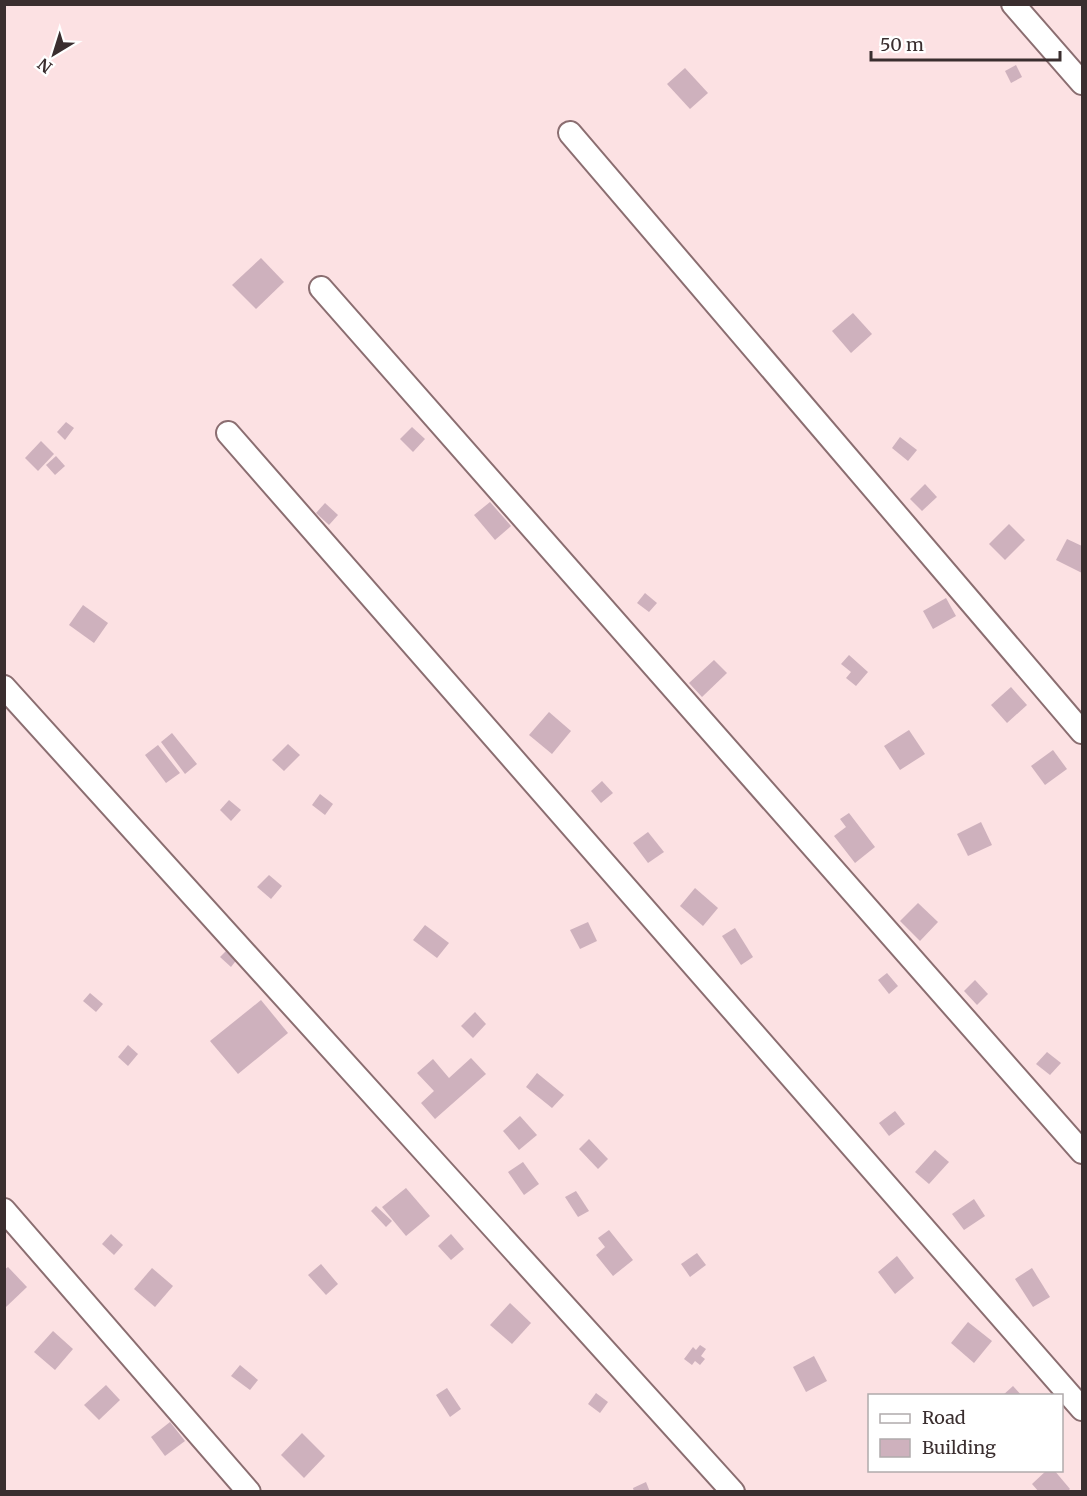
<svg xmlns="http://www.w3.org/2000/svg" width="1087" height="1496" viewBox="0 0 1087 1496" font-family="Merriweather,serif">
	<style>
		.building { fill: #ceb1bd }
		.lines { fill: none; stroke-linecap: round; stroke-linejoin: round }
		.minor-casing { stroke: #8b6e71; stroke-width: 26 }
		.minor { stroke: #fff; stroke-width: 22 }
	</style>
	<rect width="100%" height="100%" fill="#fce1e3"/>
	<g class="building">
		<path d="M1016 65 1022 77 1011 83 1005 71Z"/>
		<path d="M685 68 708 93 690 109 667 84Z"/>
		<path d="M261 258 284 282 256 309 232 285Z"/>
		<path d="M853 313 872 334 851 353 832 331Z"/>
		<path d="M66 422 74 428 65 440 57 432Z"/>
		<path d="M412 427 425 439 413 452 400 439Z"/>
		<path d="M900 437 917 450 908 461 892 448Z"/>
		<path d="M41 441 54 454 38 471 25 458Z"/>
		<path d="M56 456 65 466 55 475 46 465Z"/>
		<path d="M925 484 937 497 922 511 910 499Z"/>
		<path d="M490 502 511 526 495 540 474 515Z"/>
		<path d="M325 503 338 515 329 525 316 513Z"/>
		<path d="M1009 524 1025 540 1005 560 989 544Z"/>
		<path d="M1067 539 1082 546V573L1056 560Z"/>
		<path d="M645 593 657 603 649 612 637 603Z"/>
		<path d="M946 598 956 616 933 629 923 611Z"/>
		<path d="M83 605 108 623 94 643 69 625Z"/>
		<path d="M849 655 868 672 856 686 846 678 851 672 841 664Z"/>
		<path d="M714 660 727 673 702 697 689 683Z"/>
		<path d="M1011 687 1027 705 1007 723 991 705Z"/>
		<path d="M549 712 571 731 552 754 529 735Z"/>
		<path d="M909 730 925 754 900 770 884 746Z"/>
		<path d="M172 733 197 764 185 774 161 742Z"/>
		<path d="M288 744 300 755 284 771 272 760Z"/>
		<path d="M158 745 180 773 166 783 145 755Z"/>
		<path d="M1053 750 1067 769 1045 785 1031 766Z"/>
		<path d="M602 781 613 793 601 803 591 791Z"/>
		<path d="M320 794 333 804 325 815 312 805Z"/>
		<path d="M229 800 241 810 231 821 220 810Z"/>
		<path d="M849 813 875 847 855 863 834 836 846 827 840 819Z"/>
		<path d="M981 822 992 845 968 856 957 834Z"/>
		<path d="M648 832 664 852 648 863 633 843Z"/>
		<path d="M269 875 282 886 271 899 257 887Z"/>
		<path d="M695 888 718 908 703 926 680 906Z"/>
		<path d="M918 903 938 922 920 941 900 921Z"/>
		<path d="M588 922 597 941 580 949 570 930Z"/>
		<path d="M425 925 449 943 437 958 413 940Z"/>
		<path d="M735 928 753 957 741 965 722 936Z"/>
		<path d="M228 949 238 958 231 967 220 957Z"/>
		<path d="M887 973 898 986 889 994 878 980Z"/>
		<path d="M975 980 988 994 977 1005 964 991Z"/>
		<path d="M90 993 103 1004 96 1012 83 1001Z"/>
		<path d="M261 1000 288 1033 238 1074 210 1041Z"/>
		<path d="M475 1012 486 1024 473 1038 461 1026Z"/>
		<path d="M128 1045 138 1054 128 1066 118 1057Z"/>
		<path d="M1047 1052 1061 1063 1050 1075 1036 1064Z"/>
		<path d="M471 1058 486 1074 435 1119 421 1103 434 1091 417 1073 433 1059 449 1078Z"/>
		<path d="M537 1073 564 1095 552 1108 526 1087Z"/>
		<path d="M895 1111 905 1124 889 1136 879 1123Z"/>
		<path d="M520 1116 537 1135 519 1150 503 1131Z"/>
		<path d="M589 1139 608 1159 598 1169 579 1149Z"/>
		<path d="M935 1150 949 1162 929 1184 915 1172Z"/>
		<path d="M523 1162 539 1184 524 1195 508 1172Z"/>
		<path d="M406 1188 430 1216 406 1236 382 1207Z"/>
		<path d="M576 1191 589 1211 578 1217 565 1197Z"/>
		<path d="M974 1199 985 1216 964 1230 952 1214Z"/>
		<path d="M376 1206 392 1221 386 1227 371 1211Z"/>
		<path d="M609 1230 633 1260 613 1276 596 1255 605 1247 598 1238Z"/>
		<path d="M111 1234 123 1245 114 1255 102 1244Z"/>
		<path d="M451 1234 464 1249 451 1260 438 1246Z"/>
		<path d="M697 1253 706 1265 690 1277 681 1264Z"/>
		<path d="M897 1256 914 1278 895 1294 878 1272Z"/>
		<path d="M321 1264 338 1284 326 1295 308 1275Z"/>
		<path d="M8 1267 27 1287 6 1307 4 1305V1270Z"/>
		<path d="M152 1268 173 1286 155 1307 134 1289Z"/>
		<path d="M1032 1268 1050 1297 1033 1307 1015 1279Z"/>
		<path d="M510 1303 531 1323 512 1344 490 1325Z"/>
		<path d="M968 1322 992 1341 974 1363 951 1343Z"/>
		<path d="M53 1331 73 1349 55 1370 34 1352Z"/>
		<path d="M700 1345 706 1349 701 1356 705 1359 700 1365 695 1361 692 1365 684 1359 693 1347 696 1350Z"/>
		<path d="M814 1356 827 1381 806 1392 793 1367Z"/>
		<path d="M240 1365 258 1380 250 1390 231 1376Z"/>
		<path d="M106 1385 120 1400 99 1420 84 1405Z"/>
		<path d="M1013 1386 1022 1396H1002Z"/>
		<path d="M447 1388 461 1409 450 1417 436 1395Z"/>
		<path d="M596 1393 608 1402 600 1413 588 1404Z"/>
		<path d="M170 1422 185 1441 165 1456 151 1437Z"/>
		<path d="M302 1433 325 1456 304 1478 281 1455Z"/>
		<path d="M1047 1470H1054L1070 1489 1067 1492H1039L1032 1484Z"/>
		<path d="M646 1482 650 1492H634L633 1488Z"/>
	</g>
	<g class="lines">
		<defs>
			<g id="minor">
				<path d="M1013 4 1082 83"/>
				<path d="M570 133 1082 732"/>
				<path d="M321 288 1082 1152"/>
				<path d="M228 433 1082 1409"/>
				<path d="M4 687 733 1492"/>
				<path d="M4 1210 249 1492"/>
			</g>
		</defs>
		<use href="#minor" class="minor-casing"/>
		<use href="#minor" class="minor"/>
	</g>
	<rect width="1087" height="1496" fill="none" stroke="#3a2e2f" stroke-width="12"/>
	<rect x="868" y="1394" width="195" height="78" fill="#ffffff" stroke="#b0abac" stroke-width="1.5"/>
	<rect x="880" y="1414" width="30" height="9" fill="#ffffff" stroke="#b0abac" stroke-width="1.5"/>
	<text x="922" y="1424" font-size="18" fill="#3a2e2f">Road</text>
	<rect x="880" y="1439" width="30" height="18" fill="#ceb1bd" stroke="#b0abac" stroke-width="1.5"/>
	<text x="922" y="1454" font-size="18" fill="#3a2e2f">Building</text>
	<g transform="translate(54 54) rotate(218)" stroke="#ffffff" stroke-width="4.5" paint-order="stroke">
	<path d="M0-4.5L10 22L0 15L-10 22Z" fill="#3a2e2f"/>
	<text y="-9" font-size="16" font-weight="bold" text-anchor="middle" fill="#3a2e2f">N</text>
	</g>
	<path d="M871 51v9h189v-9" fill="none" stroke="#3a2e2f" stroke-width="3"/>
	<text x="880" y="51" font-size="18" fill="#3a2e2f" stroke="#ffffff" stroke-width="4.5" paint-order="stroke">50 m</text>
</svg>
